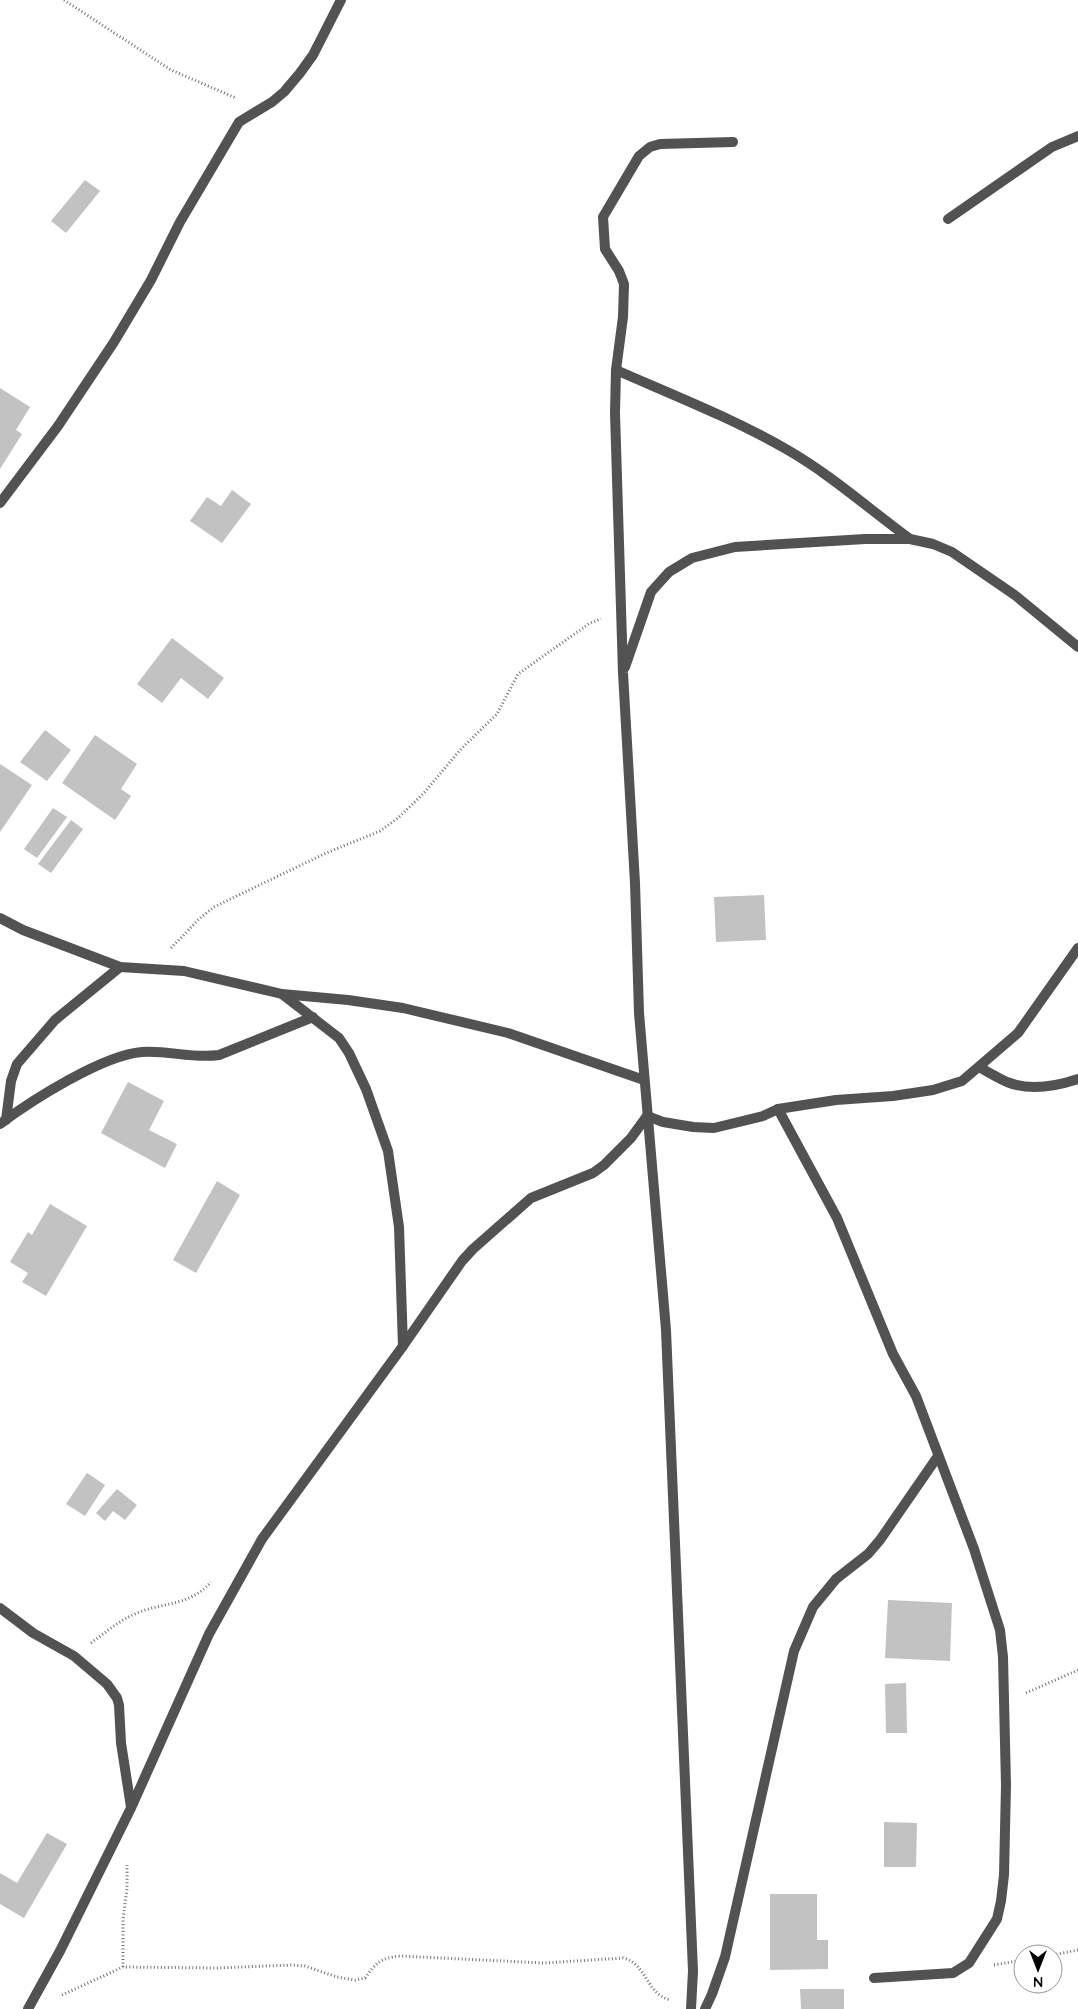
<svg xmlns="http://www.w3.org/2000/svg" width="1078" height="2009" viewBox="0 0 1078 2009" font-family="Quicksand,sans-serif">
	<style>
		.building { fill: #c2c2c2 }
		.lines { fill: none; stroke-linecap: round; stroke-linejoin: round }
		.path { stroke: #747474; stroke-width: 3; stroke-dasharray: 1 2.5; stroke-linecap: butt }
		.street { stroke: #525252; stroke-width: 10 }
	</style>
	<rect width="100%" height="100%" fill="#fff"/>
	<g class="building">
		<path d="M85 180 100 191 66 233 51 221Z"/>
		<path d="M0 388 30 407 16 430 22 434 0 469Z"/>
		<path d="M232 490 251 504 222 543 190 521 207 497 221 506Z"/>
		<path d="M172 638 224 678 208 699 181 678 162 703 137 684Z"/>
		<path d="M45 730 71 750 47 781 20 762Z"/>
		<path d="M95 735 137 764 121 789 131 796 115 820 62 783Z"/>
		<path d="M0 764 32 785 0 832Z"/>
		<path d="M53 808 67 817 37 858 24 849Z"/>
		<path d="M71 820 83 829 51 873 38 864Z"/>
		<path d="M764 895 766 940 716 942 714 897Z"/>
		<path d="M128 1082 164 1101 149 1130 177 1144 165 1168 101 1133Z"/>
		<path d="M217 1181 240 1195 196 1273 173 1260Z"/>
		<path d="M50 1204 87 1226 46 1296 22 1282 28 1273 10 1262 28 1232 32 1235Z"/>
		<path d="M87 1473 105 1485 85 1516 66 1504Z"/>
		<path d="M117 1489 137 1505 125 1520 113 1511 105 1521 96 1513Z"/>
		<path d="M888 1600 952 1603 950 1661 885 1658Z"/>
		<path d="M906 1683 907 1733H886L885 1684Z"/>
		<path d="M884 1822 917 1823 916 1867H884Z"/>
		<path d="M47 1833 67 1844 24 1918 0 1904V1873L17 1883Z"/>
		<path d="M770 1894H817V1940H828V1969L770 1970Z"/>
		<path d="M800 1989H844V2009H801Z"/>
	</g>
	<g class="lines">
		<g class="path">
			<path d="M64 0 171 70 236 98"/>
			<path d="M171 948 199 919 214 907 324 854 380 831 398 818 424 793 460 750 497 714 518 674 590 623 601 619"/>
			<path d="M91 1643C106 1632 120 1620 137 1613 164 1602 190 1606 211 1582"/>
			<path d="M1026 1693 1078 1670"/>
			<path d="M1053 1955 1078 1950"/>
			<path d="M994 1965 1023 1960"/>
			<path d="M123 1967V1919L127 1889V1865"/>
			<path d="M62 1995 123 1967 217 1968 291 1965 305 1966 337 1977 355 1980 365 1978C376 1963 380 1958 400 1956L544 1963 623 1958C647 1963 646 1995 671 2000"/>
		</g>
		<g class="street">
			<path d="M948 219 1052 147 1078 136"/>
			<path d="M616 370C673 395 732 418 786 449 830 474 869 509 910 539"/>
			<path d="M0 503 58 426 114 342 151 280 180 222 239 122 272 102 284 92 300 73 313 55 341 0"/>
			<path d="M625 667 651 592 669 572 692 558 735 547 865 539H910L933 544 952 552 1016 596 1078 647"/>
			<path d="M0 918 23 930 120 967 184 971 282 994 348 1000 403 1008 508 1033 644 1080"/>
			<path d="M282 994 339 1038 349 1053 366 1089 388 1151 399 1227 403 1346"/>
			<path d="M979 1067C988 1072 998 1078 1007 1082 1029 1091 1057 1086 1078 1079"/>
			<path d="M778 1109 837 1218 893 1354 916 1396 974 1549 1000 1630 1003 1657 1006 1785 1004 1875 1001 1901 997 1919 969 1963 953 1973 874 1978"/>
			<path d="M6 1120 11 1081 17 1064 55 1020 120 967"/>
			<path d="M0 1124C32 1100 103 1055 142 1052 168 1050 193 1059 219 1055L313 1017"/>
			<path d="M0 1608 33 1633 74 1656 107 1684 117 1698 119 1705 121 1743 131 1807"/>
			<path d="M28 2009 60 1951 131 1808 209 1634 262 1539 403 1346 462 1261 473 1249 531 1198 593 1173 604 1165 631 1138 647 1116 663 1122 693 1127 714 1128 763 1116 778 1109 836 1100 893 1096 933 1090 962 1081 1018 1033 1078 948"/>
			<path d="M691 2009 693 1971 666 1330 639 1013 635 883 623 673 615 413 616 370 623 317 624 284 619 271 605 249 603 217 639 156 650 147 660 144 733 142"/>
			<path d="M705 2009 712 1994 725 1957 794 1651 813 1607 836 1579 868 1554 880 1540 938 1456"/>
		</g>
	</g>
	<g transform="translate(1038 1969) rotate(180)"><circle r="24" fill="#ffffff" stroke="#999999"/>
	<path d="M0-4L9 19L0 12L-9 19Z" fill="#000000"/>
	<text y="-8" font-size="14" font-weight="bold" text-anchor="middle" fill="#000000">N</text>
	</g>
</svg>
